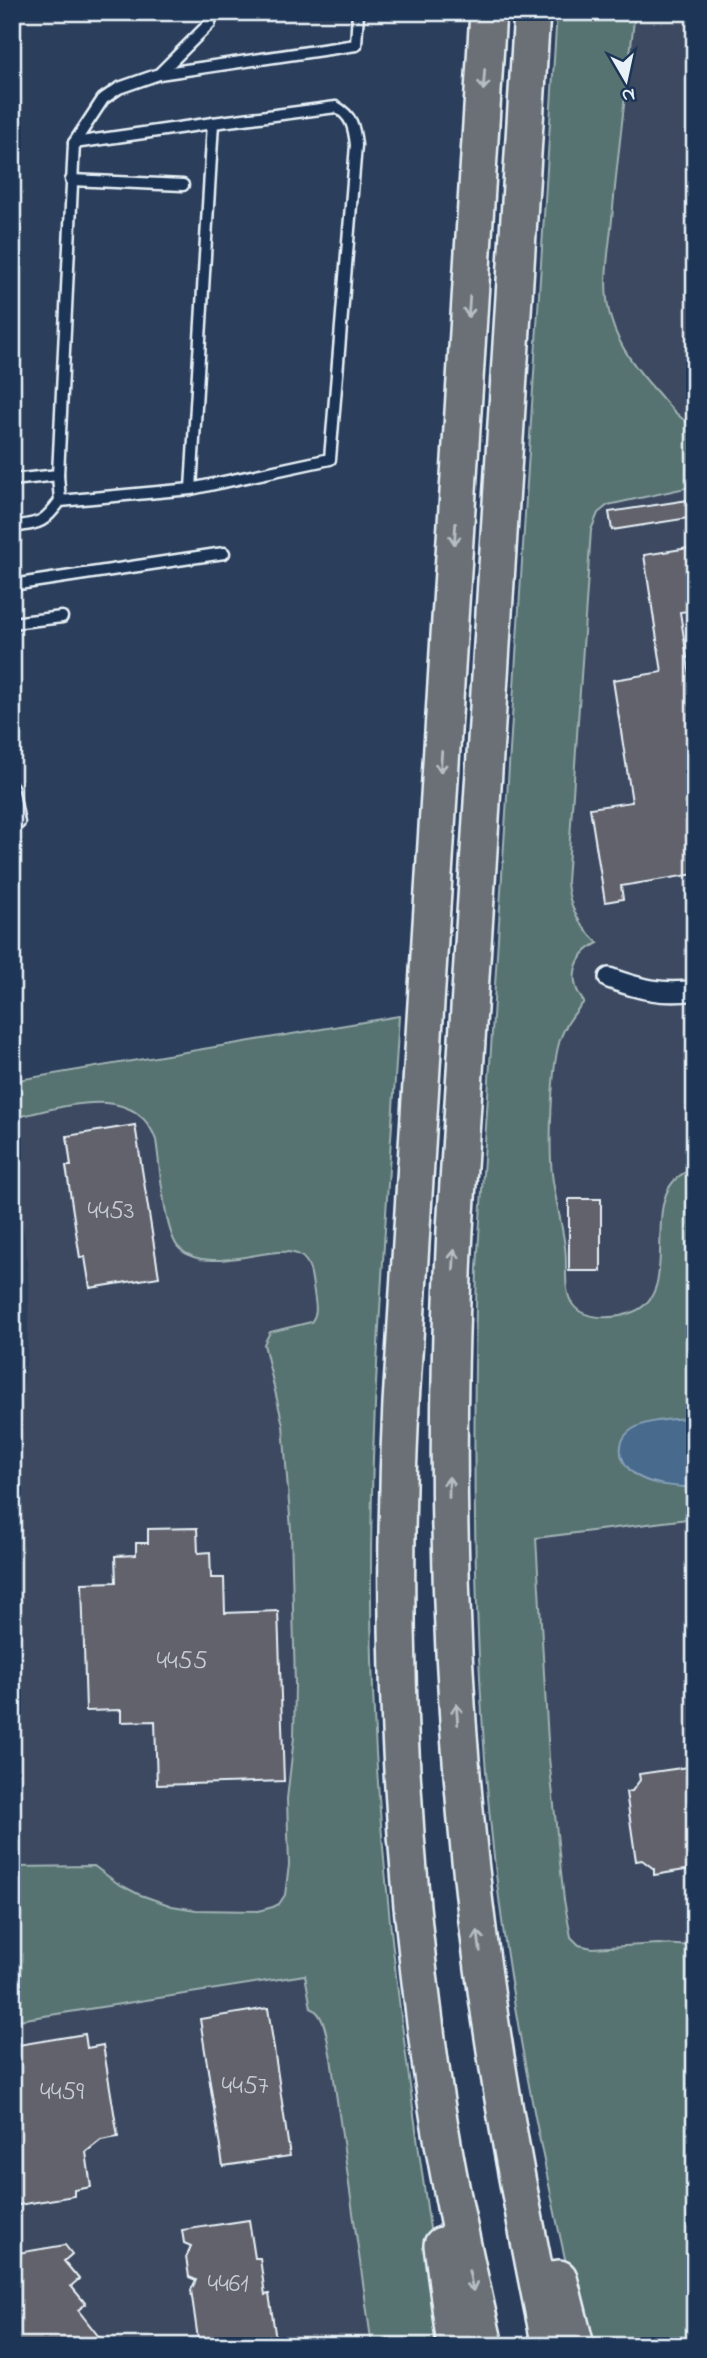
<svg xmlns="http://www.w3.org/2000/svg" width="707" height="2358" viewBox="0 0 707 2358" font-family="'Indie Flower',sans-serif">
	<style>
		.built { fill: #3c4960 }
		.green { fill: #577371; stroke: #a0b2b4; stroke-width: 2 }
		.water { fill: #466a8d; stroke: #87a0b8; stroke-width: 2 }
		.building { fill: #62626c; stroke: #e8f1f8; stroke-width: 2 }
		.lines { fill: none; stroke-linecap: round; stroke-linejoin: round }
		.lane-casing { stroke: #e8f1f8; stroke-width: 15 }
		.street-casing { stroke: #e8f1f8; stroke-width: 24 }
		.highway-casing { stroke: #e8f1f8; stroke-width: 40 }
		.lane { stroke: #1d3557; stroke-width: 10 }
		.street { stroke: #1d3557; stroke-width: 19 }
		.highway { stroke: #6a7074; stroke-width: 35 }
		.oneway { stroke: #b6bdc3 }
		.labels { text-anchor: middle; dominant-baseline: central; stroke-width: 5; stroke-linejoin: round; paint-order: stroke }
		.number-label { font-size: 26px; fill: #c6cdd5 }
	</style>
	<rect width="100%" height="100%" fill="#2b3e5b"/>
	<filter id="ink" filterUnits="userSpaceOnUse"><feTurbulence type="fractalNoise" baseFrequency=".0143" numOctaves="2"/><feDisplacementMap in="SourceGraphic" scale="14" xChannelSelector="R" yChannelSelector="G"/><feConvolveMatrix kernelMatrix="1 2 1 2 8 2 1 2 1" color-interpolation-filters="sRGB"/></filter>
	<g filter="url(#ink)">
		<g class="built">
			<path d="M588 12H695V2346L546 1965 517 1195Z"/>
			<path d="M374 1040 355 1339 393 2346H12V1482L27 1356 29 1294 25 1238 12 1167V1097Z"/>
		</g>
		<g class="green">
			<path d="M557 12H635C627 81 618 150 612 219 609 252 601 287 611 319 619 347 637 370 656 391 667 403 679 420 695 426V486L608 505 598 513 591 530 567 882C569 907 580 927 598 943 574 955 567 980 584 1002 575 1012 566 1023 561 1037 551 1062 549 1146 552 1174 555 1199 562 1223 565 1247 568 1264 562 1290 573 1305 585 1321 616 1319 633 1312 680 1294 645 1215 673 1182 678 1175 687 1171 695 1167V1518L536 1538 549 1758 564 1900 571 1937 579 1945 592 1948 658 1944 695 1946V2346H585C543 2166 504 1982 488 1797 473 1621 472 1445 477 1268Z"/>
			<path d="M399 1016C386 1230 366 1445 372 1659 378 1891 414 2117 447 2346H372L331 2058C327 2042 326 2014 311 2008L305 1975 12 2021V1867L94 1866 117 1883 138 1894 172 1906 196 1910 258 1911 273 1907 279 1904 285 1895 289 1865 287 1799 294 1737 295 1685 291 1530 283 1425 264 1344 270 1332 311 1322C319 1313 315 1303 314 1292 312 1282 312 1269 306 1261 287 1233 212 1281 179 1248 164 1233 160 1164 156 1140 135 1079 58 1109 12 1118V1081Z"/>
		</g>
		<path class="water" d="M695 1418V1488C677 1486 657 1486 641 1478 632 1474 623 1464 621 1454 616 1418 672 1419 695 1418Z"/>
		<g class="building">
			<path d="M695 499V517L612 530 609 512Z"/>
			<path d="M695 547V610L680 612 695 709V874L621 886 623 899 605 902 590 808 632 802 613 680 662 672 644 555Z"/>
			<path d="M135 1125 159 1277 90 1288 85 1257 80 1258 66 1166H71L67 1136Z"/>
			<rect x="569" y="1199" width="32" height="72"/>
			<path d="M197 1528 198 1553 210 1552 211 1578H224L225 1613 278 1611 284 1781 157 1785 155 1721 121 1722V1710L86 1711 82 1583 116 1582 115 1556 136 1555V1543H148V1529Z"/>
			<path d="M695 1766V1864L691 1869 654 1875V1869L642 1860 636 1861 626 1792 632 1791 640 1780 639 1774Z"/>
			<path d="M268 2008 290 2156 223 2166 200 2019Z"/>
			<path d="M85 2034 87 2048 103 2045 118 2137 101 2140 86 2152 91 2187 74 2190V2196L12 2206V2046Z"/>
			<path d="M249 2220 255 2258H260L265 2295 269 2294 277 2346H199L191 2290 196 2280 189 2277 186 2257 191 2246 184 2243 182 2230Z"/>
			<path d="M65 2245 72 2254 64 2261 79 2279 71 2286 86 2304 78 2310 106 2346H12V2254Z"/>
		</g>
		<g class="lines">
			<defs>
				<g id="lane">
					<path d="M159 74 356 45 358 12"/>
					<path d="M74 143 213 123 191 489"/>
					<path d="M71 180 183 185"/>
					<path d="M58 475 60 501"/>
					<path d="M12 480 58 475 74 143 103 99 119 88 159 74 210 23 211 12"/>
					<path d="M12 527C40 523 43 524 60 501L191 489 330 459 356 145C354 127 352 116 336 107L213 123"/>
					<path d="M12 585 224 553"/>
					<path d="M12 623 62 617"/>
					<path d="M12 787 19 823"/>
				</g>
				<path id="street" d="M609 978C639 989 663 995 695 990"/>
				<g id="highway">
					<path d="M532 12 455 1230C443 1469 449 1708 480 1945 497 2080 523 2213 550 2346"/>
					<path d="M442 2245 455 2346"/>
					<path d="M559 2278 576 2346"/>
					<path d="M485 2346C465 2256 445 2166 432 2075 400 1852 390 1628 401 1403L488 12"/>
				</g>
			</defs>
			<use href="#lane" class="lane-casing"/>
			<use href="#street" class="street-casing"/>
			<use href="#highway" class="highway-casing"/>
			<use href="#lane" class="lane"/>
			<use href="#street" class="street"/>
			<use href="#highway" class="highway"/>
		</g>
		<defs><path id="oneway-shaft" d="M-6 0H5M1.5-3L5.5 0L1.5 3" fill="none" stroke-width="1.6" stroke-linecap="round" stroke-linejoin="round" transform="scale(1.75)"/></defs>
		<g class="oneway">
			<use href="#oneway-shaft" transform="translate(484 80) rotate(94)"/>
			<use href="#oneway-shaft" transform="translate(469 307) rotate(94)"/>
			<use href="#oneway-shaft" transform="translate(455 534) rotate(94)"/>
			<use href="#oneway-shaft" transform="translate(441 762) rotate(94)"/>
			<use href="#oneway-shaft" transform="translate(454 1260) rotate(-87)"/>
			<use href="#oneway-shaft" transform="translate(449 1487) rotate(-90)"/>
			<use href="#oneway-shaft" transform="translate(457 1714) rotate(-94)"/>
			<use href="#oneway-shaft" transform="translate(479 1941) rotate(-97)"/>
			<use href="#oneway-shaft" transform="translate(471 2281) rotate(78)"/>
		</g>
	</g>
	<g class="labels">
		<g class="number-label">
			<text x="111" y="1212">4453</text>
			<text x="182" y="1662">4455</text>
			<text x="245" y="2087">4457</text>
			<text x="62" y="2093">4459</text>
			<text x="228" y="2285">4461</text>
		</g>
	</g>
	<rect width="707" height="2358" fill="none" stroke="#1d3557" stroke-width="42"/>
	<rect x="21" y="21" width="665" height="2316" fill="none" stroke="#e8f1f8" stroke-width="2.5" filter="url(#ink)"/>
	<g transform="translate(626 80) rotate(171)" stroke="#1d3557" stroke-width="5" paint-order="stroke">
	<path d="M0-5L12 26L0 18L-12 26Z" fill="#e8f1f8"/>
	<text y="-10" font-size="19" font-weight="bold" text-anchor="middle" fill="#e8f1f8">N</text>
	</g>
</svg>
